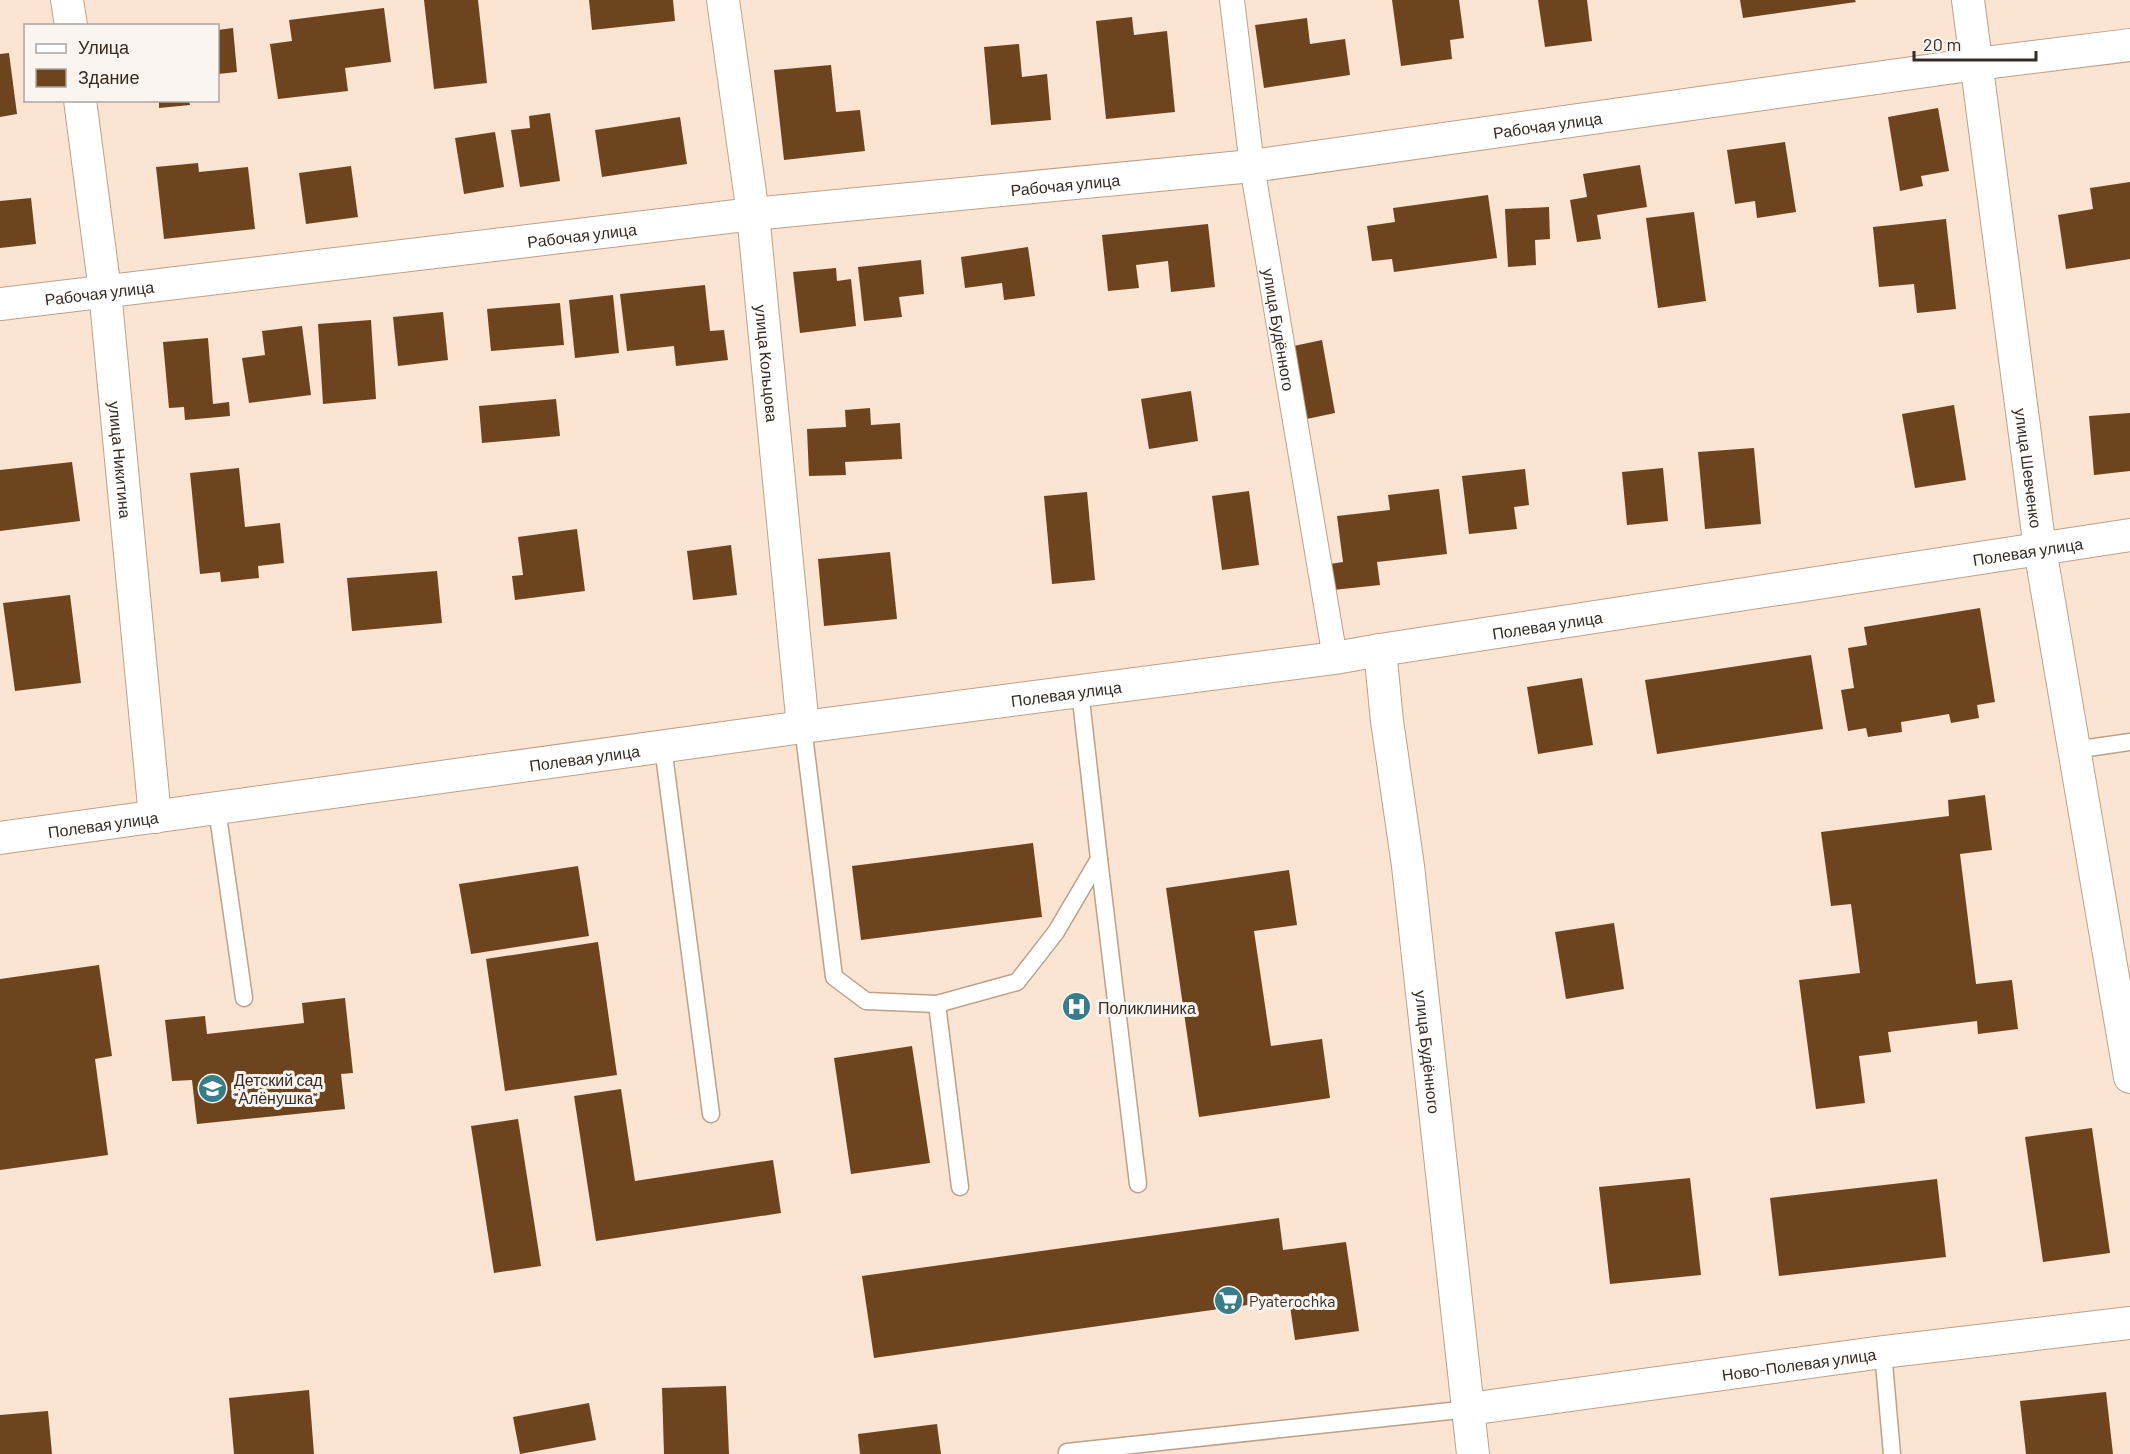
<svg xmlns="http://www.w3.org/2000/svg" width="2130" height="1454" viewBox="0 0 2130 1454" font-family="Barlow,sans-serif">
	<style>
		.building { fill: #6d441e }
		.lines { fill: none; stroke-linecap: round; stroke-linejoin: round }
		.service-casing { stroke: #bca18b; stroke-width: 19 }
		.pedestrian-casing { stroke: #bca18b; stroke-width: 26 }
		.minor-casing { stroke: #bca18b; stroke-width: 34 }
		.service { stroke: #fff; stroke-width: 16 }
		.pedestrian { stroke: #fff; stroke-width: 24 }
		.minor { stroke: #fff; stroke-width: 32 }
		.labels { text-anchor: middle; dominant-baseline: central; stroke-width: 6; stroke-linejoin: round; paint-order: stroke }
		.street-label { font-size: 16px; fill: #362b23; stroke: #fbf5f1 }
		.poi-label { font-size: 16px; fill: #362b23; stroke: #fbf5f1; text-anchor: start }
	</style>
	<rect width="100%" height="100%" fill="#fce4d2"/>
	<g class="building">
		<path d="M424 0H478L487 83 434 89Z"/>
		<path d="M589 0H673L675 21 592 30Z"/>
		<path d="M1392 0H1459L1464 38 1450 40 1452 59 1401 66Z"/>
		<path d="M1538 0H1587L1592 41 1545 47Z"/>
		<path d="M1740 0H1855L1856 2 1743 18Z"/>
		<path d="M384 8 391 62 345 68 348 91 278 99 270 44 292 41 289 20Z"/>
		<path d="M1132 17 1134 35 1167 31 1175 112 1106 119 1096 21Z"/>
		<path d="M1307 18 1310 44 1345 39 1350 75 1264 88 1255 25Z"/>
		<path d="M233 28 237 72 218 74V30Z"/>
		<path d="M1019 44 1022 77 1047 74 1051 120 991 125 984 47Z"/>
		<path d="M9 53 17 114 0 117V54Z"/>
		<path d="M831 65 836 112 860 110 865 151 784 160 774 70Z"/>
		<path d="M159 100H189L190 105 159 108Z"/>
		<path d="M1938 108 1949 171 1921 176 1923 186 1900 191 1888 117Z"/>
		<path d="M550 113 560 181 520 187 511 130 530 128 529 116Z"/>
		<path d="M680 117 687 164 602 177 595 130Z"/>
		<path d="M495 132 504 187 464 194 455 138Z"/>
		<path d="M1785 142 1796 212 1757 218 1755 201 1735 204 1727 150Z"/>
		<path d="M198 163 199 172 248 167 255 229 164 239 156 167Z"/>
		<path d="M1640 165 1647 207 1597 215 1601 239 1577 242 1570 200 1587 197 1583 174Z"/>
		<path d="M351 166 358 217 306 224 299 173Z"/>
		<path d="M2130 182V259L2066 269 2058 215 2093 209 2090 188Z"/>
		<path d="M1488 195 1497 258 1394 272 1392 259 1372 261 1367 226 1395 222 1393 208Z"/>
		<path d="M31 198 36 244 0 248V201Z"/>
		<path d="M1549 207 1550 239 1535 240 1536 265 1508 267 1505 209Z"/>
		<path d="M1694 212 1706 301 1658 308 1646 218Z"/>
		<path d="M1946 219 1956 309 1917 313 1914 284 1879 287 1873 227Z"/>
		<path d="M1208 224 1215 287 1171 292 1168 261 1136 265 1139 288 1108 291 1102 235Z"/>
		<path d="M1028 247 1035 296 1004 300 1002 283 965 288 961 257Z"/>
		<path d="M921 260 924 294 899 297 902 317 864 321 858 267Z"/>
		<path d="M836 268 837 281 851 279 856 326 800 333 793 272Z"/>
		<path d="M705 285 710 331 724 330 728 360 676 366 674 346 627 351 620 294Z"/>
		<path d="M613 295 619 353 575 358 569 300Z"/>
		<path d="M560 303 564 345 491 351 487 309Z"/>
		<path d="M443 312 448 360 398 366 393 317Z"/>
		<path d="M371 320 376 399 323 404 318 324Z"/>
		<path d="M302 326 311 395 249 403 242 358 265 355 262 331Z"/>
		<path d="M208 338 213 404 229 402 230 416 185 420 184 407 169 408 163 342Z"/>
		<path d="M1322 340 1335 413 1302 420 1289 347Z"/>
		<path d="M1191 391 1198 441 1149 449 1141 399Z"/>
		<path d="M556 399 560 436 482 443 479 406Z"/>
		<path d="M1954 405 1966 480 1915 488 1902 414Z"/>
		<path d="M870 408 871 425 900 423 902 459 845 462 846 475 809 476 807 429 846 427 845 410Z"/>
		<path d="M2130 413V471L2094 475 2089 416Z"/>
		<path d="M1754 448 1761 524 1705 529 1698 452Z"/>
		<path d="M72 462 80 521 0 531V470Z"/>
		<path d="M239 468 245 527 280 523 284 563 258 566 259 578 221 582 220 572 200 574 190 473Z"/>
		<path d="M1663 468 1668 521 1627 525 1622 472Z"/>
		<path d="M1525 469 1529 505 1514 507 1517 529 1469 534 1462 476Z"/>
		<path d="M1439 489 1447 554 1377 562 1380 585 1333 590 1330 564 1343 562 1337 516 1390 510 1388 495Z"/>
		<path d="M1249 491 1259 565 1222 570 1212 496Z"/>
		<path d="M1087 492 1095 580 1052 584 1044 496Z"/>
		<path d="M577 529 585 591 515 600 512 576 523 575 518 537Z"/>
		<path d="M731 545 737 595 693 600 687 551Z"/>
		<path d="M890 552 897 619 824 626 818 559Z"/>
		<path d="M437 571 442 623 352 631 347 578Z"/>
		<path d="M70 595 81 683 15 691 3 603Z"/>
		<path d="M1980 608 1995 702 1977 705 1979 718 1951 723 1949 714 1901 722 1902 732 1868 737 1866 728 1848 731 1841 690 1854 688 1848 648 1867 645 1864 627Z"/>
		<path d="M1811 655 1823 729 1657 754 1645 680Z"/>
		<path d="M1582 678 1593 745 1538 754 1527 687Z"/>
		<path d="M1985 795 1992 850 1960 854 1976 984 2012 980 2018 1029 1978 1034 1977 1021 1888 1032 1891 1052 1859 1056 1865 1103 1816 1109 1799 980 1860 973 1851 904 1831 906 1821 832 1949 816 1948 800Z"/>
		<path d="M1033 843 1042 917 861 940 852 866Z"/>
		<path d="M578 866 589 936 471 954 459 884Z"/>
		<path d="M1289 870 1297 925 1254 931 1271 1046 1322 1039 1330 1098 1199 1117 1166 888Z"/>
		<path d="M1614 923 1624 989 1566 999 1555 932Z"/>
		<path d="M598 942 617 1075 505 1091 486 959Z"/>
		<path d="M99 965 112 1056 95 1059 108 1155 0 1170V979Z"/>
		<path d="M345 998 353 1073 341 1074 345 1109 197 1124 192 1080 172 1081 165 1020 205 1016 207 1034 304 1023 302 1003Z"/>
		<path d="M912 1046 930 1163 851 1174 834 1058Z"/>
		<path d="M621 1089 635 1181 773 1160 781 1213 596 1241 574 1096Z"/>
		<path d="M518 1119 541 1266 494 1273 471 1126Z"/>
		<path d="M2092 1128 2110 1253 2043 1262 2025 1137Z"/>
		<path d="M1690 1178 1701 1275 1610 1284 1599 1187Z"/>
		<path d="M1937 1179 1946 1257 1779 1276 1770 1198Z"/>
		<path d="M1279 1218 1283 1250 1346 1242 1359 1331 1295 1340 1289 1299 874 1358 862 1276Z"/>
		<path d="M726 1386 729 1454H664L662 1388Z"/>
		<path d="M309 1390 314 1454H234L229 1398Z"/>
		<path d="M2106 1392 2113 1454H2026L2020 1401Z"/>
		<path d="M589 1403 596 1440 520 1454 513 1417Z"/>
		<path d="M48 1411 52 1454H0V1415Z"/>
		<path d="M937 1424 941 1454H860L858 1434Z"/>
	</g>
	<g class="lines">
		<defs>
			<g id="service">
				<path d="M803 727 834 977 866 1001 937 1004 1017 982 1056 932 1099 859 1080 691"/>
				<path d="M663 747 711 1114"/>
				<path d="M2074 750 2130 742"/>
				<path d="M217 809 244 998"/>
				<path d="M1099 859 1138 1184"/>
				<path d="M937 1004 960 1187"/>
				<path d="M1883 1352 1892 1454"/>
				<path d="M1067 1452 1469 1409"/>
			</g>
			<g id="pedestrian">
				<path id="s1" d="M1232 0 1252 166 1335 658"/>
			</g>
			<g id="minor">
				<path d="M67 0 71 26"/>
				<path id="s2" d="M723 0 753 214 803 727"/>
				<path id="s3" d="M1968 0 2040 549 2130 1077"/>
				<path id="s4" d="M80 100 105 291 155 817"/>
				<path id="s5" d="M0 304 753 214 1252 166 1976 64 2130 45"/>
				<path id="s6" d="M1380 650 1387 721 1408 866 1473 1454"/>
				<path id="s7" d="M0 838 803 727 1335 658 1380 650 2130 535"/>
				<path id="s8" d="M1469 1409 1883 1352 2130 1323"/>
			</g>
		</defs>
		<use href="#service" class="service-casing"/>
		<use href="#pedestrian" class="pedestrian-casing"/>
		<use href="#minor" class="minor-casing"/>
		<use href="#service" class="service"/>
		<use href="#pedestrian" class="pedestrian"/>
		<use href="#minor" class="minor"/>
	</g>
	<defs>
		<symbol id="hospital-disc" viewBox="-11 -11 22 22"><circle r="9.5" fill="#387d8a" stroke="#fbf5f1"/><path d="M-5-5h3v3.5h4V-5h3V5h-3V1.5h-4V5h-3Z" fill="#fff"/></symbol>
		<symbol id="school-disc" viewBox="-11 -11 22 22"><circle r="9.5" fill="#387d8a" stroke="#fbf5f1"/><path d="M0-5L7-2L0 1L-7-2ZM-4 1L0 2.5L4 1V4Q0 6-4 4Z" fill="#fff"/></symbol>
		<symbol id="supermarket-disc" viewBox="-11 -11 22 22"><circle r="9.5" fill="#387d8a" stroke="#fbf5f1"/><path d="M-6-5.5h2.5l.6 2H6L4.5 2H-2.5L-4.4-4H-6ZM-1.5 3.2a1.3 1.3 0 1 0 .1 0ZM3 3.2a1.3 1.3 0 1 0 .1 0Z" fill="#fff"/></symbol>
	</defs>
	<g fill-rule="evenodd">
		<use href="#hospital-disc" x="1060" y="990" width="33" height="33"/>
		<use href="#school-disc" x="196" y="1072" width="33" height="33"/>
		<use href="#supermarket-disc" x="1212" y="1284" width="33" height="33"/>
	</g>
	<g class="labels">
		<g class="street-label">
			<text stroke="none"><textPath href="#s5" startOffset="1558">Рабочая улица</textPath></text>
			<text stroke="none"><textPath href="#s5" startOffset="1072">Рабочая улица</textPath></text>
			<text stroke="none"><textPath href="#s5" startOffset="586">Рабочая улица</textPath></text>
			<text stroke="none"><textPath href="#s5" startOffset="100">Рабочая улица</textPath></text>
			<text stroke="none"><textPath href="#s1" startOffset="333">улица Будённого</textPath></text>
			<text stroke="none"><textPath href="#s2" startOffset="366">улица Кольцова</textPath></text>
			<text stroke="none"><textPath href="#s4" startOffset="362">улица Никитина</textPath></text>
			<text stroke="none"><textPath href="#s3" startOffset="472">улица Шевченко</textPath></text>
			<text stroke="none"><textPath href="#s7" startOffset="2048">Полевая улица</textPath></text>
			<text stroke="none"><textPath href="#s7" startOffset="1562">Полевая улица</textPath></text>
			<text stroke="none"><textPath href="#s7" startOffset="1076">Полевая улица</textPath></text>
			<text stroke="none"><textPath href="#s7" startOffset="590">Полевая улица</textPath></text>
			<text stroke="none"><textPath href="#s7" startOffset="104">Полевая улица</textPath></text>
			<text stroke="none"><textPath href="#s6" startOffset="405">улица Будённого</textPath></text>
			<text stroke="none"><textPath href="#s8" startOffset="333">Ново-Полевая улица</textPath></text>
		</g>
		<g class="poi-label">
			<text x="1098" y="1007">Поликлиника</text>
			<text x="234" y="1079">Детский сад<tspan x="234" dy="18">"Алёнушка"</tspan></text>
			<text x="1249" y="1300">Pyaterochka</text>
		</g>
	</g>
	<rect x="24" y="24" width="195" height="78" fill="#fbf5f1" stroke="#aca49f" stroke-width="1.5"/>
	<rect x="36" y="44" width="30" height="9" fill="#ffffff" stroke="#aca49f" stroke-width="1.5"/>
	<text x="78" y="54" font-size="18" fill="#362b23">Улица</text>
	<rect x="36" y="69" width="30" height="18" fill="#6d441e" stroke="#aca49f" stroke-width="1.5"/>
	<text x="78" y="84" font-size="18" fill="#362b23">Здание</text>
	<path d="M1914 51v9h122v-9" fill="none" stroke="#362b23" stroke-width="3"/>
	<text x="1923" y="51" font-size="18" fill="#362b23" stroke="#fbf5f1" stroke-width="4.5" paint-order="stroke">20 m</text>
</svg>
